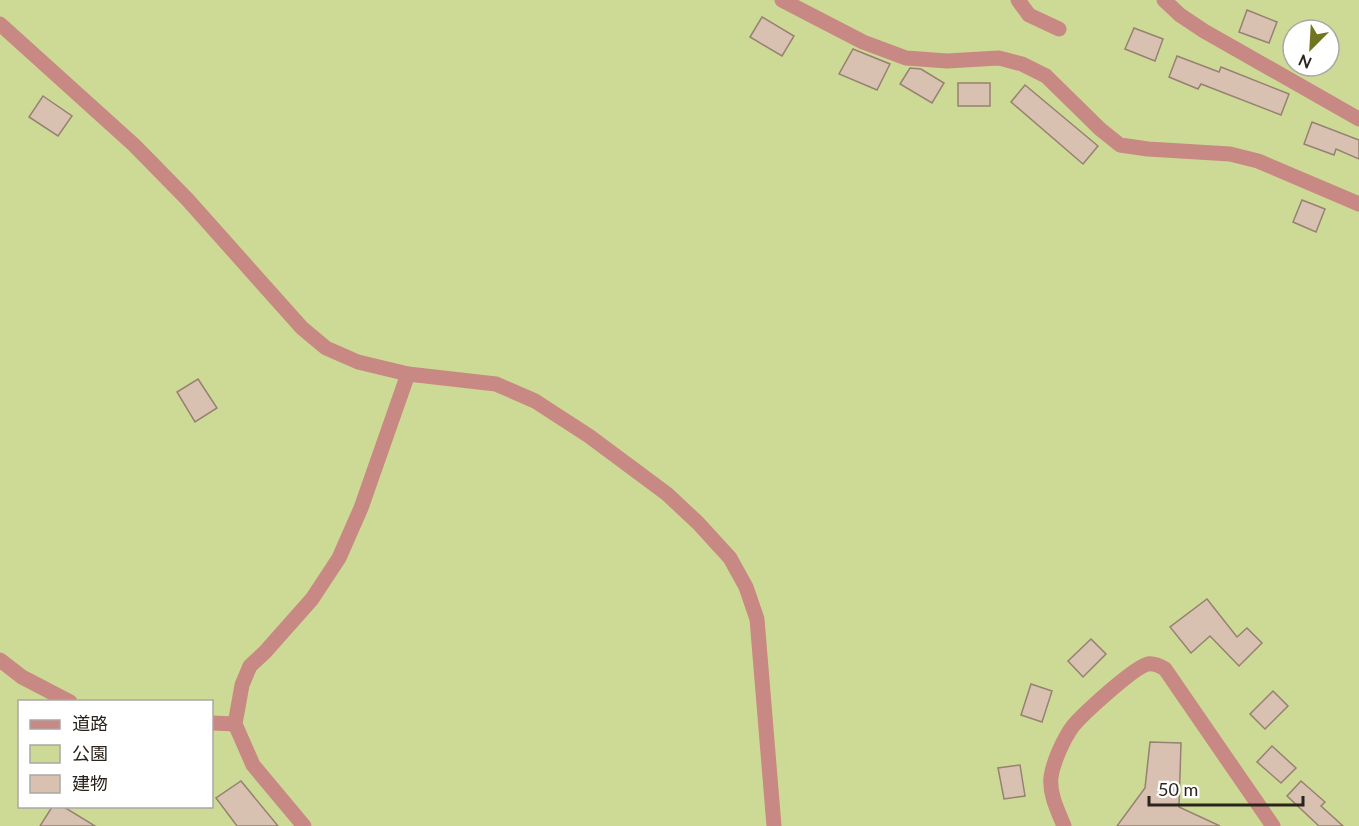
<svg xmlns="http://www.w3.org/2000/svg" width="1359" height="826" viewBox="0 0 1359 826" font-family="Lato,'Noto Sans JP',sans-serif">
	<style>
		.green { fill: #cdda95; fill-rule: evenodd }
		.building { fill: #d8c1b1; stroke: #968172; stroke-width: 1.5 }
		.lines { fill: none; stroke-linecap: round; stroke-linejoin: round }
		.street { stroke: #c88883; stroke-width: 15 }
	</style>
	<rect width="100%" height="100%" fill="#fef0df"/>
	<path class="green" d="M0 0H1359V826H0ZM1293 30H1329V66H1293ZM20 702H212V806H20Z"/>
	<g class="building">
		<path d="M1247 10 1277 22 1269 43 1239 32Z"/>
		<path d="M762 17 794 36 782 56 750 37Z"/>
		<path d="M1134 28 1163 39 1155 61 1125 49Z"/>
		<path d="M853 49 890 64 877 90 839 74Z"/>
		<path d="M1177 56 1219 72 1221 67 1289 94 1281 115 1201 84 1198 89 1169 77Z"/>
		<path d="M910 68 921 69 944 83 932 103 900 84Z"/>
		<rect x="958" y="83" width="32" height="23"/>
		<path d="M1025 85 1098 146 1083 164 1011 102Z"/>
		<path d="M43 96 72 116 58 136 29 117Z"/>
		<path d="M1312 122 1359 140V159L1336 149 1334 155 1304 144Z"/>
		<path d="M1302 200 1325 209 1316 232 1293 222Z"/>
		<path d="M198 379 217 408 195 422 177 392Z"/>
		<path d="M1207 599 1237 637 1247 628 1262 643 1239 666 1210 636 1191 653 1170 627Z"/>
		<path d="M1091 639 1106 654 1083 677 1068 661Z"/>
		<path d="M1031 684 1052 691 1042 722 1021 715Z"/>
		<path d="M1273 691 1288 706 1265 729 1250 714Z"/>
		<path d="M1150 742 1181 743 1179 807 1220 826H1117L1145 788Z"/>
		<path d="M1272 746 1296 768 1281 783 1257 762Z"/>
		<path d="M1020 765 1025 796 1004 799 998 768Z"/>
		<path d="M241 781 278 826H237L216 798Z"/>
		<path d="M1301 781 1325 802 1321 806 1343 826H1319L1287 796Z"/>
		<path d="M52 807H64L95 826H40Z"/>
	</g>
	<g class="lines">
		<g class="street">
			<path d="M782 0 863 42 906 58 947 61 999 58 1022 64 1046 76 1100 129 1120 145 1148 149 1230 154 1258 161 1359 204"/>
			<path d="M1018 0 1029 15 1059 29"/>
			<path d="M1164 0 1180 15 1204 31 1359 119"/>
			<path d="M0 24 134 145 187 199 302 328 326 348 358 362 408 374 496 384 535 401 589 436 667 494 698 523 730 558 746 587 757 619 774 826"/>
			<path d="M0 660 22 677 70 702"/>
			<path d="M212 723 235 724"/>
			<path d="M304 826 253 765 235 724 242 685 250 666 265 652 312 599 339 558 361 508 408 374"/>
			<path d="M1064 826C1058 811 1049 794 1051 777 1053 762 1064 738 1073 726 1083 714 1134 667 1148 664 1154 663 1160 666 1165 669L1273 826"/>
		</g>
	</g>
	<rect x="18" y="700" width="195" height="108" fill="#ffffff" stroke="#aaa7a4" stroke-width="1.5"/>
	<rect x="30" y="720" width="30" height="9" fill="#c88883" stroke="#aaa7a4" stroke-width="1.5"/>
	<text x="72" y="730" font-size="18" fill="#2b241c">道路</text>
	<rect x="30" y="745" width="30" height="18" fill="#cdda95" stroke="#aaa7a4" stroke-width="1.5"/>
	<text x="72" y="760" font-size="18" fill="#2b241c">公園</text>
	<rect x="30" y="775" width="30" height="18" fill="#d8c1b1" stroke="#aaa7a4" stroke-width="1.5"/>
	<text x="72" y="790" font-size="18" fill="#2b241c">建物</text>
	<g transform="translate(1311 48) rotate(204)"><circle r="28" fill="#ffffff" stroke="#aaa7a4" stroke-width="1.5"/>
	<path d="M0-4.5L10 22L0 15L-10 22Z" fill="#70761f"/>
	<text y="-9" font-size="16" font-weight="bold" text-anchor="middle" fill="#2b241c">N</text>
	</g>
	<path d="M1149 796v9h154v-9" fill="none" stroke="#2b241c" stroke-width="3"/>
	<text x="1158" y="796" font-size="18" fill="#2b241c" stroke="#ffffff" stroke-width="4.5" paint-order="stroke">50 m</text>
</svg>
